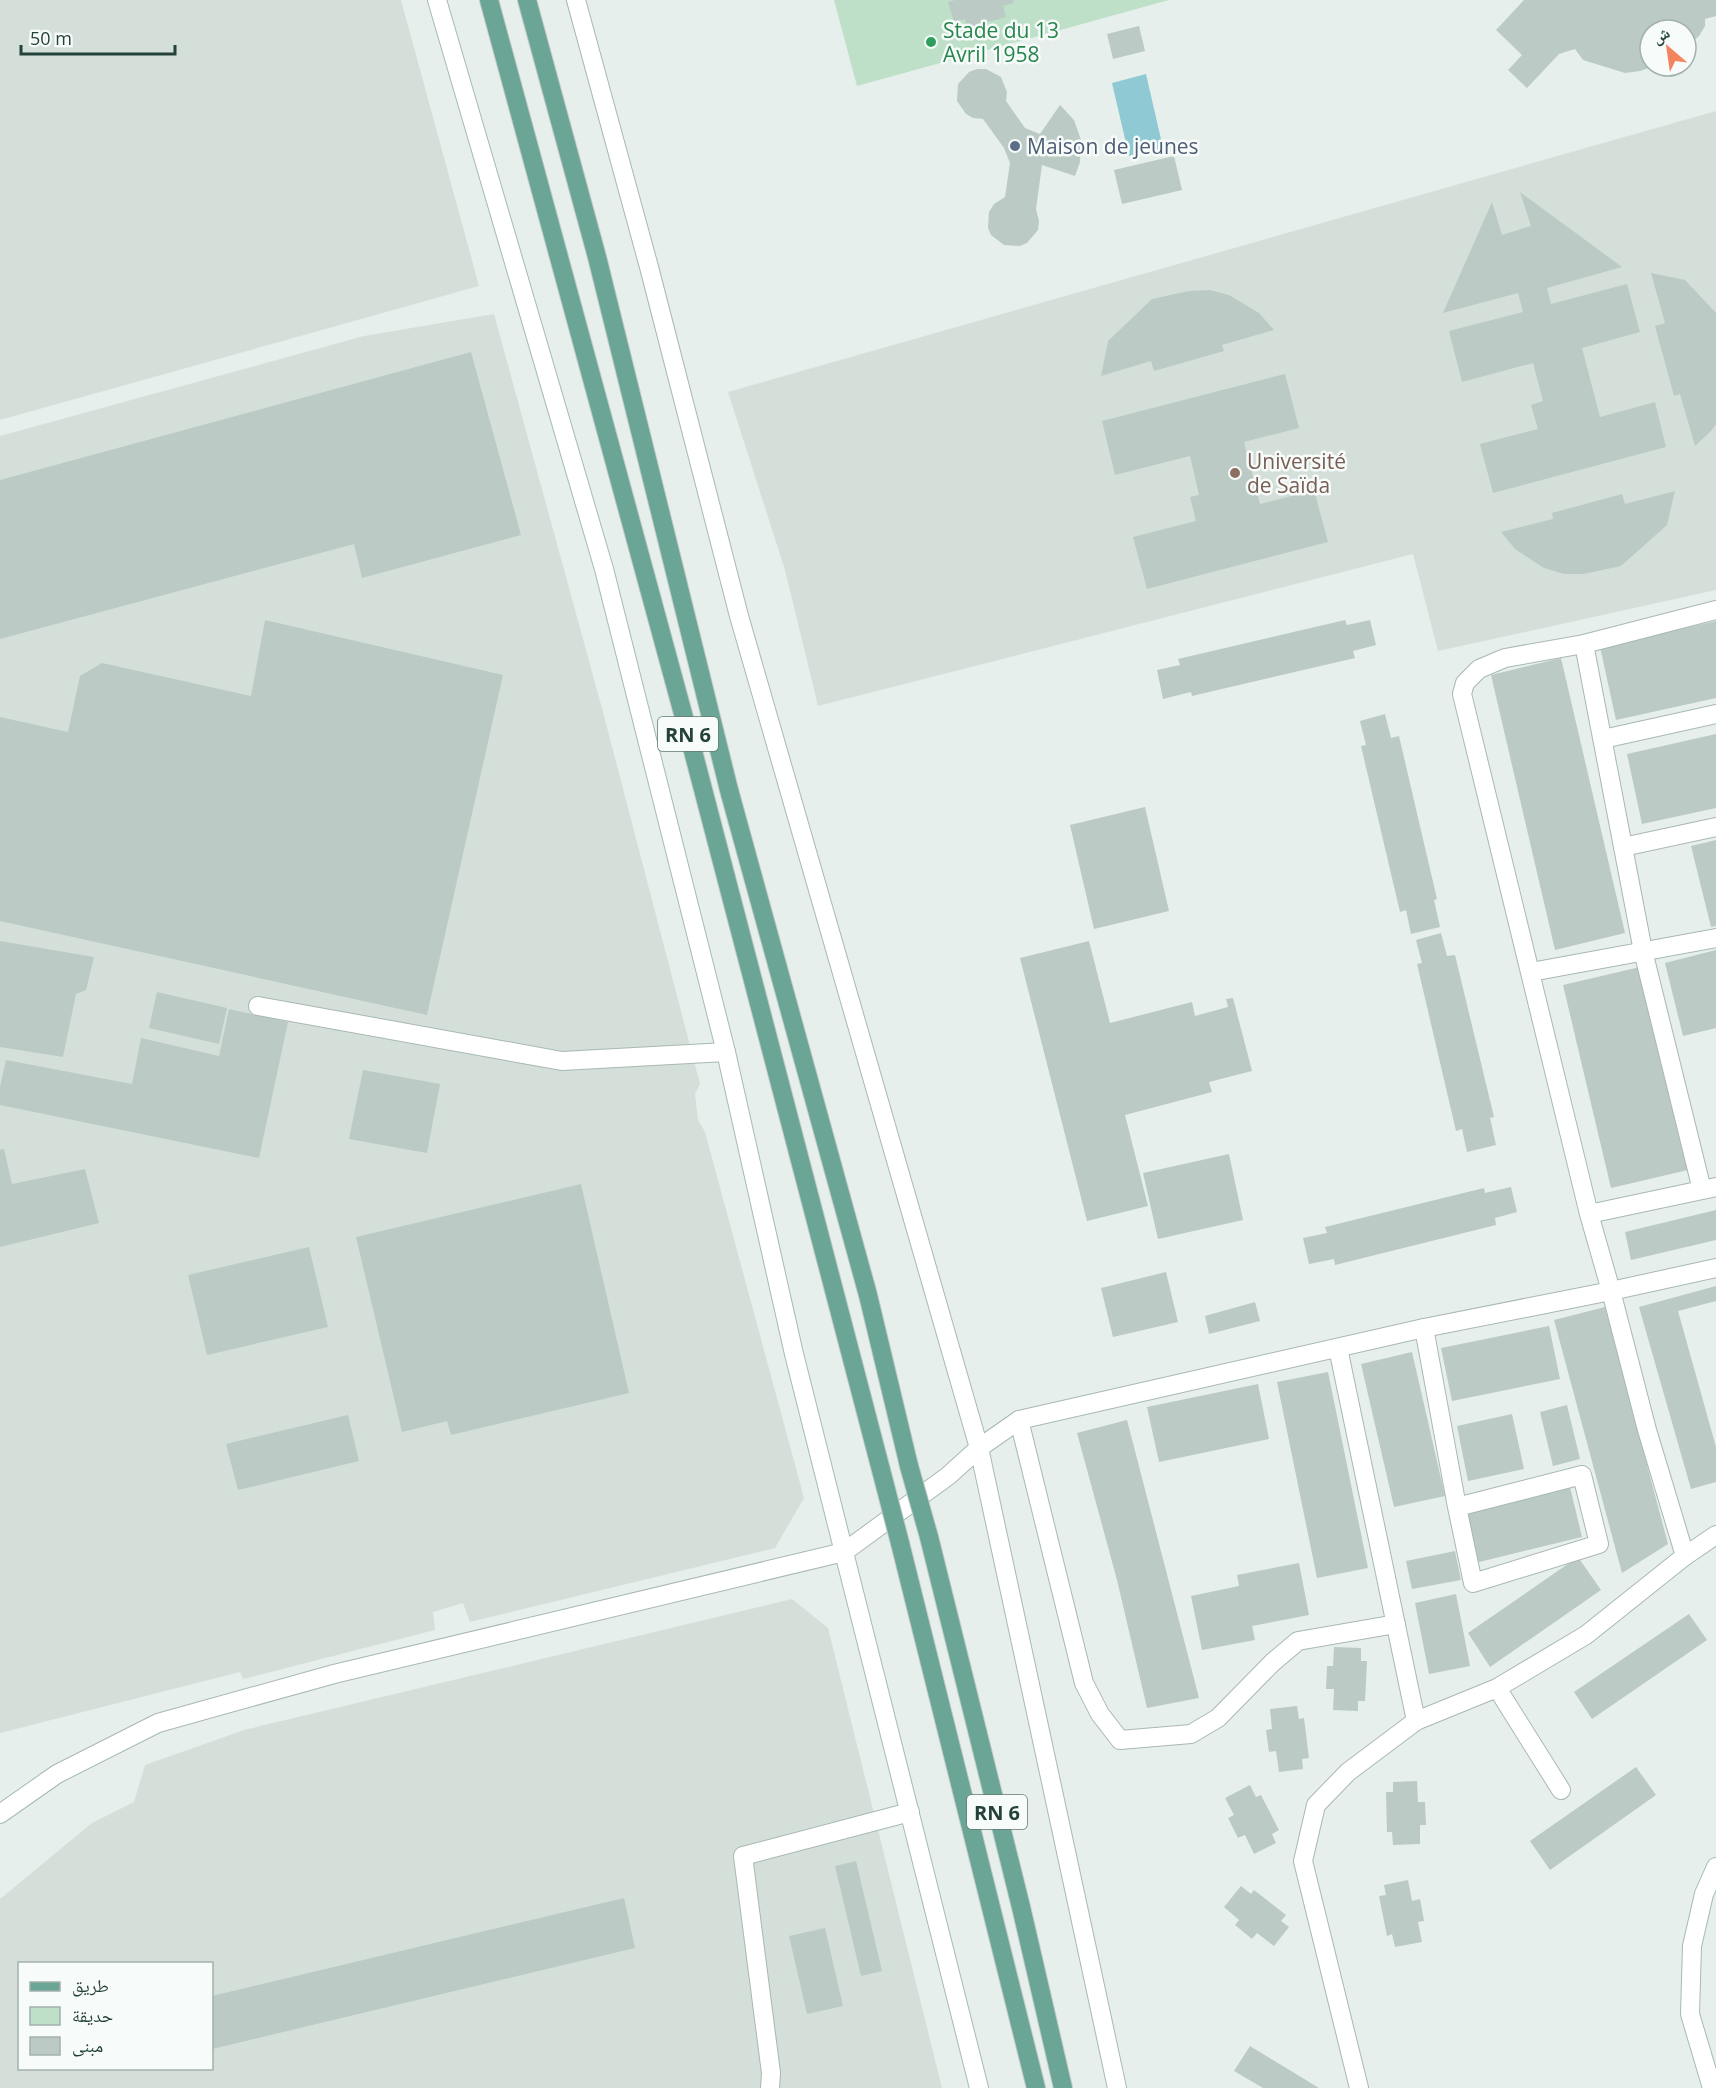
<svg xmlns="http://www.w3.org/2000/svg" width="1716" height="2088" viewBox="0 0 1716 2088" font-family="'Open Sans','Noto Naskh Arabic',sans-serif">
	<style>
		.built { fill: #d4dfda; fill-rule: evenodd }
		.green { fill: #bfe0c8 }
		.water { fill: #8ec9d4 }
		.building { fill: #bbcac4 }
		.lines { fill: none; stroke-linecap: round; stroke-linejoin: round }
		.minor-casing { stroke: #a8b8b2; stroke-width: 20 }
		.tertiary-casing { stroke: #a8b8b2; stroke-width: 20 }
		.secondary-casing { stroke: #a4bbb3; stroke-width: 20 }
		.primary-casing { stroke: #c2cac8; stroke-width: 20 }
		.minor { stroke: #fff; stroke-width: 18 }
		.tertiary { stroke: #fff; stroke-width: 18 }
		.secondary { stroke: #fff; stroke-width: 18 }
		.primary { stroke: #6aa596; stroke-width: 18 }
		.primary-bridge-casing { stroke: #c2cac8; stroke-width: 20; stroke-linecap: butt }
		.primary-bridge { stroke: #6aa596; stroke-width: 18 }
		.leisure-dot { fill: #2e9e5b; stroke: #f7fbf9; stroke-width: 2 }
		.service-dot { fill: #5c6f8a; stroke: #f7fbf9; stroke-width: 2 }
		.education-dot { fill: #8d6e63; stroke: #f7fbf9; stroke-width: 2 }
		.labels { text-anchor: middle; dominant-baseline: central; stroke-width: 5; stroke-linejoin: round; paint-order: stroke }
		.shield { fill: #f7fbf9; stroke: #637a73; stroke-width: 1.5 }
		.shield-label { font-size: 20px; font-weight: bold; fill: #24423a }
		.leisure-label { font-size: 21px; fill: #27864d; stroke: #f7fbf9; text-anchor: start }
		.service-label { font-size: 21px; fill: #4e5e75; stroke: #f7fbf9; text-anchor: start }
		.education-label { font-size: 21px; fill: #785e54; stroke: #f7fbf9; text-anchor: start }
	</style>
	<rect width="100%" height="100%" fill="#e6efeb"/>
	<g class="built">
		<path d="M0 0H401L479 286 0 420Z"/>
		<path d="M1716 111V590L1438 651 1413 554 818 706 785 570 728 392Z"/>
		<path d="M494 314 603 712 700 1084 695 1094 698 1120 705 1132 804 1498 775 1548 470 1622 463 1603 433 1612 435 1630 243 1679 240 1672 0 1733V436L364 336Z"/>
		<path d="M792 1599 828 1628 942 2088H0V1899L92 1823 134 1802 145 1765 244 1730ZM20 1964H212V2068H20Z"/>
	</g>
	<path class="green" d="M834 0H1169L857 86Z"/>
	<path class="water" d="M1146 74 1163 148 1129 156 1112 83Z"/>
	<g class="building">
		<path d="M955 0H1013L1014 3 1003 6 1006 17 967 28 965 19 954 22 948 2Z"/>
		<path d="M1524 0H1716V16L1705 19V26L1699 36 1686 48V30H1650V66H1655L1640 71 1625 73 1583 60 1575 49 1559 54 1527 88 1508 70 1522 55 1496 30Z"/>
		<path d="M1139 26 1145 51 1113 59 1107 34Z"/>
		<path d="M977 69H986L1001 77 1007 92 1006 101 1025 128 1040 134 1060 105 1074 120 1081 140 1080 162 1075 176 1042 165 1036 209 1039 221 1038 230 1027 243 1020 246 1004 245 991 235 988 228 989 212 994 204 1005 197 1010 163 1004 148 983 119 973 118 966 114 957 101 958 84 969 72Z"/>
		<path d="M1174 156 1182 190 1122 204 1114 170Z"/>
		<path d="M1520 192 1622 267 1547 288 1551 304 1627 284 1640 332 1582 348 1600 417 1655 402 1666 447 1493 493 1480 444 1538 429 1531 405 1543 401 1533 363 1462 382 1449 331 1523 312 1518 293 1443 313 1492 202 1502 235 1531 226Z"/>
		<path d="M1651 273 1685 280 1716 313V424L1711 431 1695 446 1680 394 1674 396 1655 326 1665 323Z"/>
		<path d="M1210 290 1229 295 1259 313 1274 330 1222 345 1224 351 1154 371 1151 361 1101 376 1108 341 1152 299 1189 291Z"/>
		<path d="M471 352 521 535 362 578 354 544 0 639V480Z"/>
		<path d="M1285 374 1299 428 1244 442 1260 504 1314 490 1328 542 1147 589 1133 537 1196 521 1190 497 1199 495 1190 456 1115 475 1102 421Z"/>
		<path d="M1675 491 1667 525 1621 566 1584 574H1564L1544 568 1515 549 1501 532 1553 519 1552 513 1622 494 1625 504Z"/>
		<path d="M265 620 503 675 427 1015 0 921V717L68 732 80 676 102 663 251 696Z"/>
		<path d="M1345 620 1347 625 1370 620 1376 645 1353 651 1355 658 1192 696 1191 692 1163 699 1157 670 1180 665 1178 659Z"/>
		<path d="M1716 621V698L1616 720 1600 647Z"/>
		<path d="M1561 658 1625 933 1555 950 1491 675Z"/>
		<path d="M1385 714 1391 738 1399 736 1437 899 1434 900 1440 927 1411 934 1406 910 1400 912 1361 746 1366 745 1360 721Z"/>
		<path d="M1716 734V808L1642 824 1627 754Z"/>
		<path d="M1145 807 1169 911 1094 929 1070 825Z"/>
		<path d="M1716 840V926L1711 927 1691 846Z"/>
		<path d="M1441 933 1447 956 1455 955 1494 1117 1490 1118 1496 1145 1467 1152 1462 1129 1456 1131 1417 964 1422 963 1416 940Z"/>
		<path d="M0 941 94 957 86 990 76 994 63 1057 0 1047Z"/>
		<path d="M1089 941 1110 1023 1192 1002 1195 1016 1228 1007 1226 999 1233 998 1252 1071 1209 1082 1212 1092 1125 1115 1148 1206 1087 1221 1020 958Z"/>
		<path d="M1716 950V1028L1683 1036 1665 963Z"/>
		<path d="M1640 967 1688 1170 1611 1188 1563 985Z"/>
		<path d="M157 992 227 1008 219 1044 149 1028Z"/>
		<path d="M229 1009 288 1022 259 1158 0 1105V1087L6 1060 132 1084 141 1038 219 1056Z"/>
		<path d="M363 1070 440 1084 427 1153 349 1139Z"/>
		<path d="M4 1149 12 1184 85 1169 99 1223 0 1247V1150Z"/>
		<path d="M1229 1154 1243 1220 1158 1239 1143 1173Z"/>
		<path d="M581 1184 629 1393 451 1435 447 1421 402 1432 356 1237Z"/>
		<path d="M1511 1187 1517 1212 1495 1218 1496 1225 1335 1265 1334 1259 1309 1264 1303 1238 1327 1233 1325 1227 1484 1188 1485 1193Z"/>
		<path d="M1716 1210V1240L1631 1260 1625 1232Z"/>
		<path d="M309 1247 328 1327 207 1355 188 1275Z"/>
		<path d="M1166 1272 1178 1322 1113 1337 1101 1288Z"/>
		<path d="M1716 1286V1301L1678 1311 1716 1447V1482L1691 1489 1639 1307Z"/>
		<path d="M1255 1302 1260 1321 1209 1334 1205 1316Z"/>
		<path d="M1605 1307 1668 1544 1622 1573 1554 1320Z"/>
		<path d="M1549 1326 1560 1379 1452 1401 1441 1348Z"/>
		<path d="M1412 1352 1445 1496 1394 1507 1361 1364Z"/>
		<path d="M1328 1372 1368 1568 1317 1578 1277 1382Z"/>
		<path d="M1258 1384 1269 1439 1159 1462 1147 1407Z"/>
		<path d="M1567 1405 1580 1459 1553 1466 1540 1412Z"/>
		<path d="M1512 1414 1524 1469 1468 1481 1457 1426Z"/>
		<path d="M348 1415 359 1461 238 1490 226 1444Z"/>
		<path d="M1127 1420 1199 1698 1147 1708 1117 1580 1077 1433Z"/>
		<path d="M1570 1487 1582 1537 1475 1563 1462 1512Z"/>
		<path d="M1455 1551 1461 1580 1412 1589 1406 1561Z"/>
		<path d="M1578 1557 1601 1590 1490 1667 1468 1633Z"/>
		<path d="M1299 1563 1309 1615 1252 1626 1255 1640 1202 1650 1191 1596 1239 1586 1237 1575Z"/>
		<path d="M1456 1594 1470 1666 1429 1674 1415 1603Z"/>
		<path d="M1689 1614 1707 1640 1592 1719 1574 1692Z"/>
		<path d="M1334 1647 1361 1648V1661H1367L1365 1701H1358V1711L1333 1710 1334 1689H1326L1327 1666H1333Z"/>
		<path d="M1297 1706 1299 1719 1304 1718 1309 1758 1302 1759 1303 1769 1279 1772 1276 1751 1269 1752 1266 1730 1272 1729 1270 1709Z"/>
		<path d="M1636 1767 1656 1795 1550 1870 1530 1841Z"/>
		<path d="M1417 1781 1418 1802H1425L1426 1825H1420V1844L1393 1845 1392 1832H1387L1386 1792H1393V1782Z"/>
		<path d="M1250 1785 1256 1797 1261 1795 1279 1830 1272 1834 1276 1843 1254 1854 1245 1835 1238 1838 1228 1818 1234 1815 1225 1798Z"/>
		<path d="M856 1861 882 1971 861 1976 835 1866Z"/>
		<path d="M1408 1880 1412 1901 1420 1899 1424 1921 1418 1922 1422 1942 1395 1947 1392 1934 1387 1936 1379 1896 1386 1895 1384 1885Z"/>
		<path d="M1241 1886 1251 1894 1254 1890 1286 1915 1281 1921 1289 1927 1274 1946 1257 1933 1252 1939 1235 1925 1239 1920 1224 1907Z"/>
		<path d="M624 1898 635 1948 212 2049V1996Z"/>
		<path d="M825 1928 843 2006 807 2014 789 1936Z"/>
		<path d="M1250 2046 1319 2088H1263L1234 2071Z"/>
	</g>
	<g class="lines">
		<defs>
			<g id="minor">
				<path d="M1584 644 1643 951 1702 1190"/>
				<path d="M1603 739 1716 714"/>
				<path d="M1623 847 1716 827"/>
				<path d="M1531 972 1716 938"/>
				<path d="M258 1006 562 1061 726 1052"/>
				<path d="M1589 1214 1716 1187"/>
				<path d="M1424 1328 1457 1507 1582 1475 1599 1544 1473 1583 1457 1507"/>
				<path d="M1338 1348 1416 1721"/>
				<path d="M1019 1420 1084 1683 1100 1714 1120 1740 1191 1734 1218 1718 1273 1662 1298 1641 1396 1624"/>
				<path d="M844 1552 948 1476 979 1448 1019 1420 1424 1328 1611 1291 1589 1214 1462 694 1465 683 1479 669 1505 658 1584 644 1716 610"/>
				<path d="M1685 1556 1647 1430 1611 1291 1716 1268"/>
				<path d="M1497 1688 1561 1790"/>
				<path d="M770 2088 771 2073 743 1856 910 1812"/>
				<path d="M1359 2088 1303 1861 1316 1805 1348 1772 1416 1721 1497 1688 1586 1635 1685 1556 1716 1535"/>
			</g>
			<g id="tertiary">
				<path d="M576 0 649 267 739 616 979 1448 1117 2088"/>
				<path d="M0 1814 57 1774 158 1723 334 1674 844 1552"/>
			</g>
			<g id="secondary">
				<path d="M437 0 604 569 726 1052 794 1354 979 2088"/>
				<path d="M1712 2088 1690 2014 1692 1946 1704 1894 1716 1867"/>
			</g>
			<g id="primary">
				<path d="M489 0 688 732 881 1470"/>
				<path d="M527 0 597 257 729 790 868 1295 909 1466"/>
				<path d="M929 1537 1021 1907 1063 2088"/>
				<path d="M900 1543 1036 2088"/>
			</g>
		</defs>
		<use href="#minor" class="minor-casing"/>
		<use href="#tertiary" class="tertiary-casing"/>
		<use href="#secondary" class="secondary-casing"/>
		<use href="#primary" class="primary-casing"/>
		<use href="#minor" class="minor"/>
		<use href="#tertiary" class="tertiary"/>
		<use href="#secondary" class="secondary"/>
		<use href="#primary" class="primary"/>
		<defs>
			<g id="primary-bridge">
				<path d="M909 1466 929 1537"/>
				<path d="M881 1470 900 1543"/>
			</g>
		</defs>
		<use href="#primary-bridge" class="primary-bridge-casing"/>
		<use href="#primary-bridge" class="primary-bridge"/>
	</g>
	<circle class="leisure-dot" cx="931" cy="42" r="6"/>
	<circle class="service-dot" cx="1015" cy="146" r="6"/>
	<circle class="education-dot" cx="1235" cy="473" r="6"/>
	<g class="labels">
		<g class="shield">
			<rect x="658" y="717" width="60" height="34" rx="4.5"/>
			<rect x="967" y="1795" width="60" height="34" rx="4.5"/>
		</g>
		<g class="shield-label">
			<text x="688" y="734">RN 6</text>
			<text x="997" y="1812">RN 6</text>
		</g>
		<g class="leisure-label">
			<text x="943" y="30">Stade du 13<tspan x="943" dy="24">Avril 1958</tspan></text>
		</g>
		<g class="service-label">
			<text x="1027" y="146">Maison de jeunes</text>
		</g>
		<g class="education-label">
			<text x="1247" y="461">Université<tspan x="1247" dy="24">de Saïda</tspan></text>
		</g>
	</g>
	<rect x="18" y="1962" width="195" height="108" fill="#f7fbf9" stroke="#a3b1ad" stroke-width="1.5"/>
	<rect x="30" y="1982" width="30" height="9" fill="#6aa596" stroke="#a3b1ad" stroke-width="1.5"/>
	<text x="72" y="1992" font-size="18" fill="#24423a">طريق</text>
	<rect x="30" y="2007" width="30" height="18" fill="#bfe0c8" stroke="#a3b1ad" stroke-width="1.5"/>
	<text x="72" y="2022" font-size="18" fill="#24423a">حديقة</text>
	<rect x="30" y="2037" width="30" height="18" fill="#bbcac4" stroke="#a3b1ad" stroke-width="1.5"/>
	<text x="72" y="2052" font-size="18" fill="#24423a">مبنى</text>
	<g transform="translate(1668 48) rotate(331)"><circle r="28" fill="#f7fbf9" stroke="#a3b1ad" stroke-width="1.5"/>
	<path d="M0-4.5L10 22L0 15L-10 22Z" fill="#f4845f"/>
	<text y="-9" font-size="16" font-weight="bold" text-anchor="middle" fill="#24423a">ش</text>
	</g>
	<path d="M21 45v9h154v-9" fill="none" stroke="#24423a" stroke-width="3"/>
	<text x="30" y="45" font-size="18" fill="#24423a" stroke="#f7fbf9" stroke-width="4.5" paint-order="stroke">50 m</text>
</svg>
